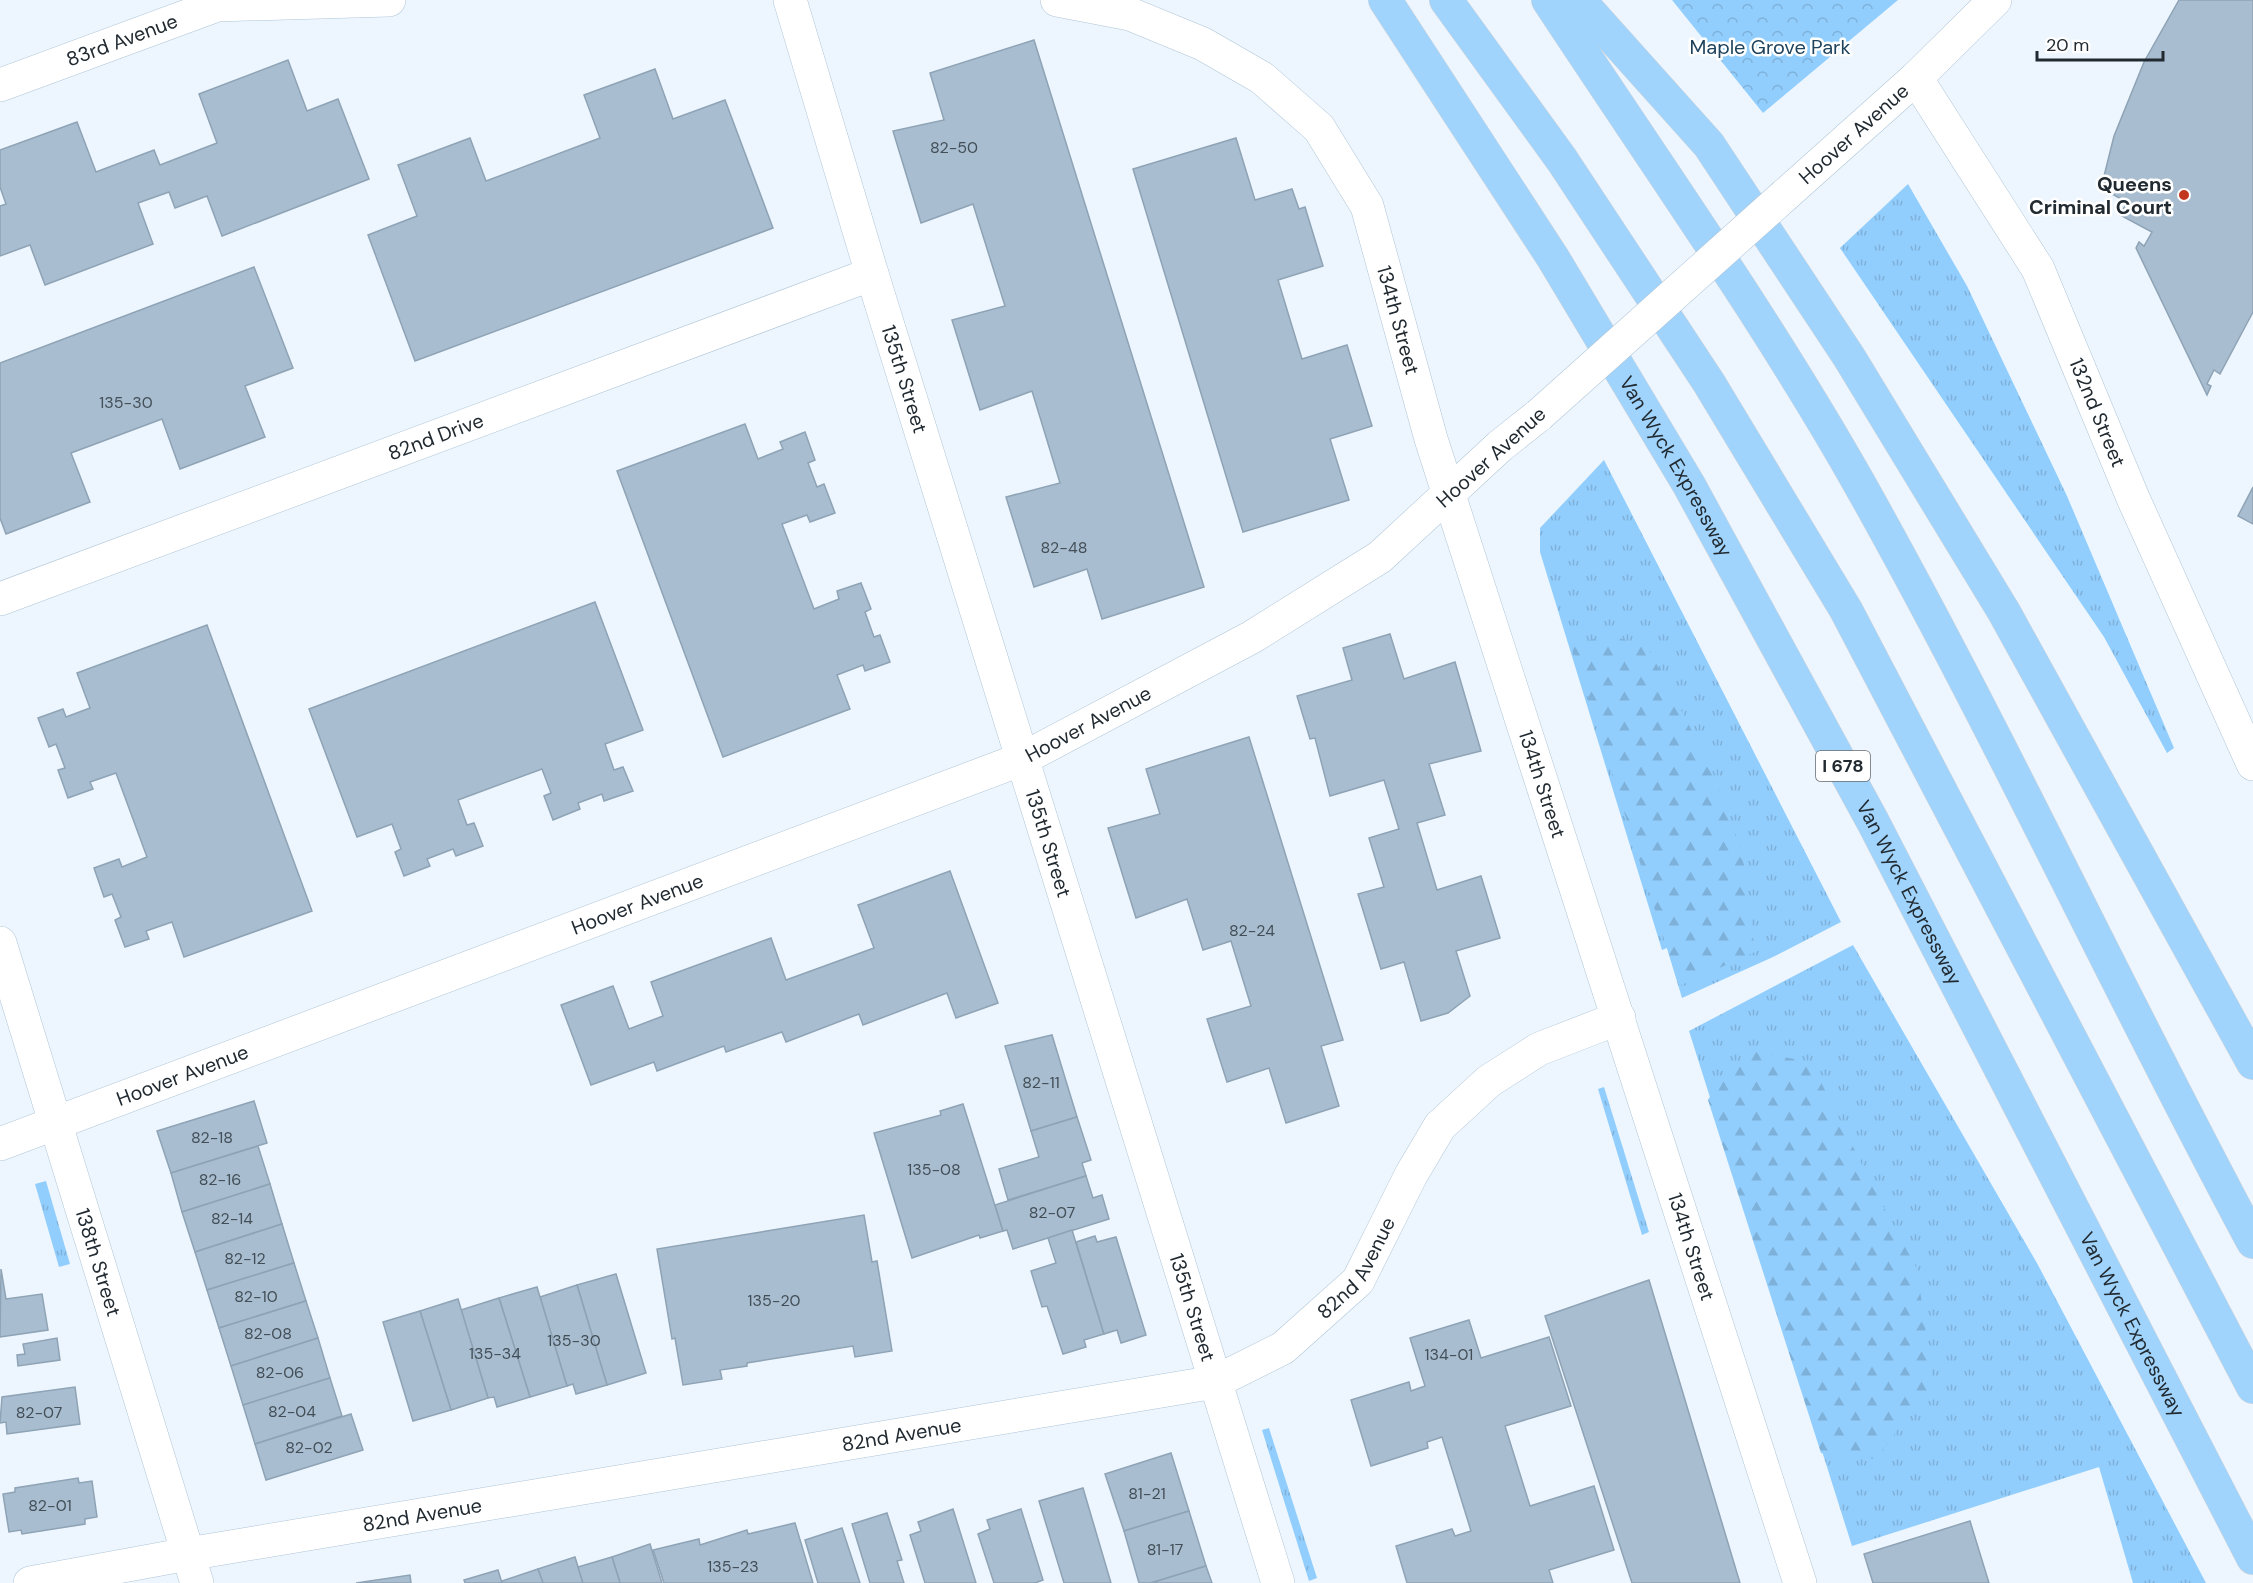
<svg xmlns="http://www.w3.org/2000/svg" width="2253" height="1583" viewBox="0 0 2253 1583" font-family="'DM Sans',sans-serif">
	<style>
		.grass { fill: url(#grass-tufts) }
		.forest { fill: url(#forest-firs) }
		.park { fill: url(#park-crowns) }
		.building { fill: #a8bdcf; stroke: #8ea3b5; stroke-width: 1.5 }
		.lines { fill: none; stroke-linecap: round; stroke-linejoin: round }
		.street-casing { stroke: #afc5d7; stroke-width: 34 }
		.highway-casing { stroke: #d3d4d6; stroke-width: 34 }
		.street { stroke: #fff; stroke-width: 33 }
		.highway { stroke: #a1d4fc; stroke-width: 33 }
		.street-bridge-casing { stroke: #afc5d7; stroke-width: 34; stroke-linecap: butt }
		.street-bridge { stroke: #fff; stroke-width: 33 }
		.poi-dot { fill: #c2371e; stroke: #fff; stroke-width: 2 }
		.labels { text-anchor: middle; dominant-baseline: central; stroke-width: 5; stroke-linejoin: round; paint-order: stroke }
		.number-label { font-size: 16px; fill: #434f58 }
		.shield { fill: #fff; stroke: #646a6f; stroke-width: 1.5 }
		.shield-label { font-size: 18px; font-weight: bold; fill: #212a31 }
		.street-label { font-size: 20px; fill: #212a31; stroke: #fff }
		.park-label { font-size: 20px; fill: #1f435d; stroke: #fff }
		.poi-label { font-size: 20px; font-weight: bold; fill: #212a31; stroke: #fff; text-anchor: end }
	</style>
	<defs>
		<pattern id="grass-tufts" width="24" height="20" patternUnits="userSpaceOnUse" patternTransform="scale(1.5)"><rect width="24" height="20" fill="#92cefd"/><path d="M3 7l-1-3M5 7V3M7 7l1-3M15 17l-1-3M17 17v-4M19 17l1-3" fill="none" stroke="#7eb1d9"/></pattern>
		<pattern id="forest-firs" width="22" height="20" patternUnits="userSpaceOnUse" patternTransform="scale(1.5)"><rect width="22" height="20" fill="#92cefd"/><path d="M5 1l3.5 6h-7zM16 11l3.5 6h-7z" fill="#7eb1d9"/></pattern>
		<pattern id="park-crowns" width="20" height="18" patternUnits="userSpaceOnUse" patternTransform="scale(1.5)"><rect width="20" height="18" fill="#92cefd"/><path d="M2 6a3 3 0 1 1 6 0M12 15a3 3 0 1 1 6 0" fill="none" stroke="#7eb1d9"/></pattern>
	</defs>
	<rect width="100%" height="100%" fill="#edf6fe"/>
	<g class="grass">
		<path d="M1908 184 1967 286 2067 496 2174 748 2167 753 2104 637 1840 248Z"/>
		<path d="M1604 460 1841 922 1773 957 1682 998 1667 948 1662 950 1540 552V528Z"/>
		<path d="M1853 945 2038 1265 2206 1583H2133L2099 1467 1852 1546 1689 1031Z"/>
		<path d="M1604 1087 1649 1232 1642 1235 1598 1089Z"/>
		<path d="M46 1181 70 1264 59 1267 35 1184Z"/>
		<path d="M1269 1428 1317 1578 1309 1581 1262 1430Z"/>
	</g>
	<g class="forest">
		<path d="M1613 635 1649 650 1709 763 1742 851 1755 952 1679 986 1571 644Z"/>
		<path d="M1756 1052 1811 1062 1874 1189 1917 1269 1933 1382 1876 1459 1821 1453 1708 1100 1722 1076Z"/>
	</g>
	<path class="park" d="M1672 0H1898L1763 113Z"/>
	<g class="building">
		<path d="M2179 0H2253V312L2220 374 2214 370 2207 384 2211 386 2207 395 2136 248 2139 242 2144 246 2152 232 2120 215 2127 202 2101 188 2114 136 2144 62Z"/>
		<path d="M1034 40 1204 587 1102 619 1087 569 1034 587 1006 497 1060 483 1032 391 980 410 952 320 1005 306 973 204 921 223 893 131 944 120 930 73Z"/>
		<path d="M288 60 307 111 338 99 369 179 222 236 207 196 175 208 169 192 138 203 153 244 45 285 30 245 0 256V206L6 204 0 187V150L77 122 96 172 154 150 160 165 217 143 199 94Z"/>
		<path d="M655 69 673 119 725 100 773 228 415 361 368 235 417 216 398 165 470 138 486 181 600 138 584 95Z"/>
		<path d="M1236 138 1255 200 1292 189 1299 209 1305 207 1323 266 1278 280 1302 359 1347 345 1372 426 1330 439 1349 500 1243 532 1133 169Z"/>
		<path d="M254 267 293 368 245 386 265 437 180 469 162 419 71 453 90 502 6 534 0 518V363Z"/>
		<path d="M745 424 758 459 783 449 780 442 805 432 815 460 808 463 817 487 824 484 835 513 810 522 807 515 782 524 814 609 839 599 837 591 861 583 871 609 865 612 874 637 880 635 890 662 865 671 863 665 837 675 850 709 723 757 617 471Z"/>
		<path d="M2253 487V524L2238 516Z"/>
		<path d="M595 602 643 730 605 744 614 770 623 767 633 791 604 801 602 794 578 803 580 809 553 820 544 796 551 793 542 769 458 800 467 825 474 823 483 846 456 856 453 849 427 859 430 866 404 876 395 852 401 849 392 824 357 837 309 709Z"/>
		<path d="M207 625 312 911 184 957 172 922 146 931 149 939 125 947 115 920 121 917 112 894 104 897 94 868 119 859 122 867 147 857 116 773 90 782 93 789 68 798 58 770 65 768 56 744 49 747 38 718 63 709 66 717 90 708 77 673Z"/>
		<path d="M1390 634 1404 679 1455 662 1481 751 1429 764 1445 815 1417 823 1437 890 1481 876 1500 938 1456 951 1470 996 1448 1013 1421 1021 1404 962 1381 969 1358 894 1384 887 1369 838 1399 829 1384 780 1330 796 1315 738 1310 739 1297 696 1352 680 1343 648Z"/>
		<path d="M1249 737 1343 1040 1321 1046 1339 1106 1286 1123 1269 1068 1227 1082 1207 1019 1251 1006 1231 941 1203 950 1187 899 1136 918 1108 828 1160 814 1146 769Z"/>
		<path d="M950 871 998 1003 956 1018 947 993 863 1025 859 1014 786 1042 782 1032 726 1052 724 1046 657 1071 654 1062 591 1085 561 1005 613 986 629 1029 663 1016 651 982 771 938 786 980 874 948 858 905Z"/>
		<path d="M1052 1035 1077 1117 1031 1131 1005 1046Z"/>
		<path d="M254 1101 267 1143 171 1173 157 1131Z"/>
		<path d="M963 1104 1003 1231 980 1238 979 1235 912 1258 874 1133 941 1115 940 1111Z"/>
		<path d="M1077 1117 1091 1160 1082 1163 1086 1176 1008 1200 999 1169 1039 1157 1031 1131Z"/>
		<path d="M258 1146 270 1184 182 1212 171 1173Z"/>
		<path d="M1086 1176 1093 1198 1102 1195 1109 1219 1013 1249 1007 1230 1003 1231 995 1205Z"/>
		<path d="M270 1184 282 1224 195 1252 182 1212Z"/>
		<path d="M864 1215 872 1262 877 1261 892 1351 855 1357 853 1346 747 1363V1366L720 1370 722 1379 683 1385 675 1338 672 1339 657 1249Z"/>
		<path d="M282 1224 294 1263 207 1290 195 1252Z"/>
		<path d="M1072 1230 1104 1334 1084 1340 1086 1347 1063 1354 1047 1306 1042 1307 1031 1271 1056 1263 1048 1238Z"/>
		<path d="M1095 1236 1097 1242 1116 1237 1146 1335 1121 1343 1117 1330 1104 1334 1076 1242Z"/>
		<path d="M294 1263 306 1301 219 1328 207 1290Z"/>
		<path d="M1 1269 6 1299 42 1294 48 1330 0 1337Z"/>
		<path d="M616 1274 646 1373 607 1385 577 1285Z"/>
		<path d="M1649 1280 1740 1583H1632L1545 1316Z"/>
		<path d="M577 1285 607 1385 576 1394 573 1384 567 1386 540 1297Z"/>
		<path d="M537 1287 567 1386 530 1397 499 1298Z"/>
		<path d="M499 1298 530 1397 497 1407 494 1397 488 1398 461 1310Z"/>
		<path d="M458 1299 488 1398 451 1410 420 1311Z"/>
		<path d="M306 1301 318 1338 231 1366 219 1328Z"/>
		<path d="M420 1311 451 1410 413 1421 383 1322Z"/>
		<path d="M1469 1320 1481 1358 1549 1337 1571 1406 1505 1426 1530 1506 1594 1486 1614 1550 1549 1570 1553 1583H1407L1396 1546 1452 1529 1455 1536 1471 1531 1442 1437 1427 1442 1428 1448 1371 1466 1351 1400 1409 1382 1411 1391 1425 1386 1410 1338Z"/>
		<path d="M57 1338 60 1360 18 1366 17 1355 25 1354 23 1344Z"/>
		<path d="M318 1338 330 1378 243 1405 231 1366Z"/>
		<path d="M330 1378 342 1416 255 1444 243 1405Z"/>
		<path d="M75 1387 80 1424 7 1434 6 1422 0 1423 2 1397Z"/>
		<path d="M351 1414 363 1450 266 1480 255 1444Z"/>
		<path d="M1171 1453 1189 1511 1124 1531 1105 1474Z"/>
		<path d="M78 1478 79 1483 92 1481 97 1517 85 1519V1524L22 1534 21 1530 9 1532 3 1494 15 1492V1488Z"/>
		<path d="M1083 1488 1111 1583H1064L1039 1501Z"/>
		<path d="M953 1509 976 1583H925L910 1535 921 1531 918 1522Z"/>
		<path d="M1021 1509 1043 1580 1035 1583H994L978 1534 990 1529 987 1520Z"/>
		<path d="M1189 1511 1206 1566 1151 1583H1139L1124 1531Z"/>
		<path d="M887 1513 902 1560 897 1561 904 1583H870L852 1524Z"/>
		<path d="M1970 1521 1989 1583H1873L1864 1554Z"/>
		<path d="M795 1523 813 1583H664L653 1550 699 1539 700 1545 747 1530 748 1534Z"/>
		<path d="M842 1528 860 1583H818L805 1540Z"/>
		<path d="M650 1544 662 1583H620L612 1557Z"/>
		<path d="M575 1557 583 1583H543L538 1569Z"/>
		<path d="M612 1557 620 1583H583L578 1567Z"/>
		<path d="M1206 1566 1212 1583H1151Z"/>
		<path d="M538 1569 543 1583H502V1581Z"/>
		<path d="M498 1570 502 1583H465L464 1580Z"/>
		<path d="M410 1575 411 1583H356Z"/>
	</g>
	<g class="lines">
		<defs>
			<g id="street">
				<path id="s1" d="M790 0 872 274 1278 1583"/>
				<path id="s2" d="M1057 0 1130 14 1203 44 1262 78 1319 128 1367 206 1431 439 1800 1583"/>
				<path id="s3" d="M1916 78 2038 269 2133 498 2253 764"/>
				<path id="s4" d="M0 85 217 5 389 0"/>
				<path id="s5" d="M1785 195 1916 78 1995 0"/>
				<path id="s6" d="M0 599 872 274"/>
				<path id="s7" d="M0 943 197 1583"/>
				<path id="s8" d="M0 1144 1022 759 1252 637 1380 557 1500 446 1539 415"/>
				<path id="s9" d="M30 1583 188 1554 1215 1382 1283 1348 1358 1281 1411 1175 1440 1126 1489 1081 1539 1049 1619 1018"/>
			</g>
			<g id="highway">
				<path id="s10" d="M1385 0 1553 258 1689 485 1873 822 2253 1558"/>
				<path d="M1446 0 1562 160 1709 383 1846 610 2253 1387"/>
				<path d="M1548 0C1653 160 1765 317 1859 483 1999 732 2118 991 2253 1242"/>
				<path d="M1579 0 1709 145 1849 357 2004 612 2253 1063"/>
			</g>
		</defs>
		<use href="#street" class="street-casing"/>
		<use href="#highway" class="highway-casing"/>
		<use href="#street" class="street"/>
		<use href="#highway" class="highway"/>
		<defs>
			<path id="street-bridge" d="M1539 415 1785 195"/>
		</defs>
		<use href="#street-bridge" class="street-bridge-casing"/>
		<use href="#street-bridge" class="street-bridge"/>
	</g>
	<circle class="poi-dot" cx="2184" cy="195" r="6"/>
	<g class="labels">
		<g class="number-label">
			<text x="954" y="147">82-50</text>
			<text x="126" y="402">135-30</text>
			<text x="1064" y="547">82-48</text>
			<text x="1252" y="930">82-24</text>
			<text x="1041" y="1082">82-11</text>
			<text x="212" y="1137">82-18</text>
			<text x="934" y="1169">135-08</text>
			<text x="220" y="1179">82-16</text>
			<text x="1052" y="1212">82-07</text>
			<text x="232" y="1218">82-14</text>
			<text x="245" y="1258">82-12</text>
			<text x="256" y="1296">82-10</text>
			<text x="774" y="1300">135-20</text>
			<text x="268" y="1333">82-08</text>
			<text x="574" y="1340">135-30</text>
			<text x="495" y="1353">135-34</text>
			<text x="1449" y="1354">134-01</text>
			<text x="280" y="1372">82-06</text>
			<text x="292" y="1411">82-04</text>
			<text x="39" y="1412">82-07</text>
			<text x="309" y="1447">82-02</text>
			<text x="1147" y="1493">81-21</text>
			<text x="50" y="1505">82-01</text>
			<text x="1165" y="1549">81-17</text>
			<text x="733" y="1566">135-23</text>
		</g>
		<rect class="shield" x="1816" y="751" width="54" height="30" rx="4.5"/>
		<g class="shield-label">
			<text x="1843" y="766">I 678</text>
		</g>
		<g class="street-label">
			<text stroke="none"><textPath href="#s4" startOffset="130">83rd Avenue</textPath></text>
			<text stroke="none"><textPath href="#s5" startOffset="92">Hoover Avenue</textPath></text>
			<text stroke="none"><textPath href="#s2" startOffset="507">134th Street</textPath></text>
			<text stroke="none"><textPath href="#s1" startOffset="396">135th Street</textPath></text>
			<text stroke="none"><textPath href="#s3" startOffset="382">132nd Street</textPath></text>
			<text stroke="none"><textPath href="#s6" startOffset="465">82nd Drive</textPath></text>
			<text transform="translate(1491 457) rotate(-42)">Hoover Avenue</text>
			<text stroke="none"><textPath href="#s10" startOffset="550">Van Wyck Expressway</textPath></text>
			<text stroke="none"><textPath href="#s8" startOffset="1167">Hoover Avenue</textPath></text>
			<text stroke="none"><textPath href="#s2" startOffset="993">134th Street</textPath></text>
			<text stroke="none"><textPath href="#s1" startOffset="882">135th Street</textPath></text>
			<text stroke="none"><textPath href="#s10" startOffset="1036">Van Wyck Expressway</textPath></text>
			<text stroke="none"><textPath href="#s8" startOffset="681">Hoover Avenue</textPath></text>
			<text stroke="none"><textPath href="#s8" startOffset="195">Hoover Avenue</textPath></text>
			<text stroke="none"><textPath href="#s2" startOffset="1479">134th Street</textPath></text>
			<text stroke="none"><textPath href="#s7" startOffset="334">138th Street</textPath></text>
			<text stroke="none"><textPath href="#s9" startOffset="1388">82nd Avenue</textPath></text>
			<text stroke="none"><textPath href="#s1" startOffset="1368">135th Street</textPath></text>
			<text stroke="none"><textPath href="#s10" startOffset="1522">Van Wyck Expressway</textPath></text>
			<text stroke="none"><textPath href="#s9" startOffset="884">82nd Avenue</textPath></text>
			<text stroke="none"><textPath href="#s9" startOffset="398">82nd Avenue</textPath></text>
		</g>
		<g class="park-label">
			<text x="1770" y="47">Maple Grove Park</text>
		</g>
		<g class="poi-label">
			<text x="2172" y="184">Queens<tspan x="2172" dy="23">Criminal Court</tspan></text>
		</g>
	</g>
	<path d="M2037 51v9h126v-9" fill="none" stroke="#212a31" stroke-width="3"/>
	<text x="2046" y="51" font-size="18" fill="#212a31" stroke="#ffffff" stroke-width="4.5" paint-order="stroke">20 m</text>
</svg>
